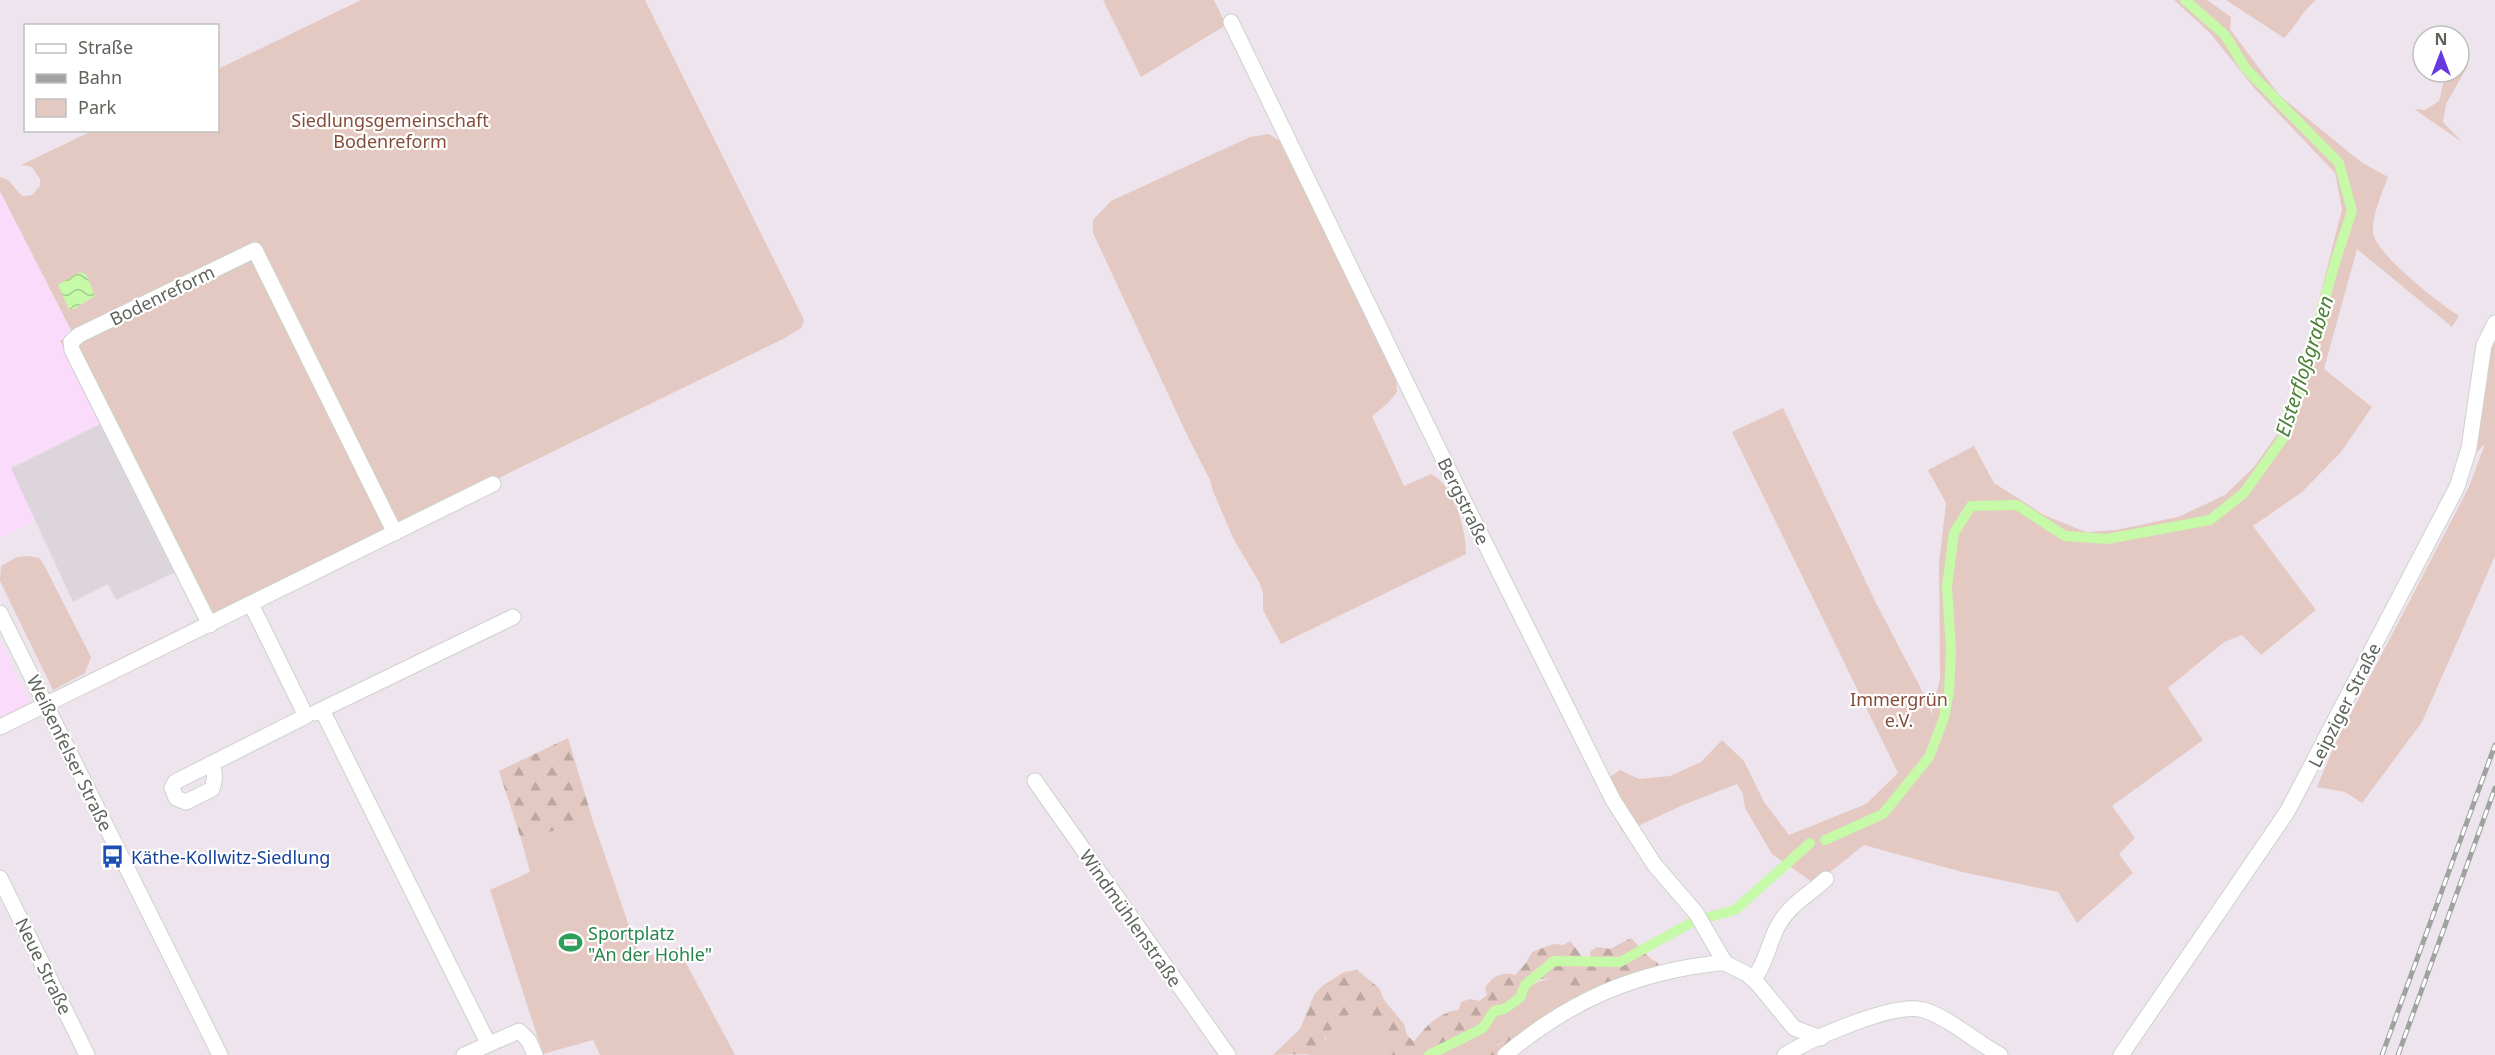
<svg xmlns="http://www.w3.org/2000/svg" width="2495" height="1055" viewBox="0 0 2495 1055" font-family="'Noto Sans',sans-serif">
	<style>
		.commercial { fill: #fbdbfc }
		.industrial { fill: #dcd6dc }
		.green { fill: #e4c9c2 }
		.forest { fill: url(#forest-firs) }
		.water { fill: url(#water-waves) }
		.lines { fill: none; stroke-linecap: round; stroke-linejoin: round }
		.canal { stroke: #c6f9a8; stroke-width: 10 }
		.minor-casing { stroke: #cdd2cd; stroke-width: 17 }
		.minor { stroke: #fff; stroke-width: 15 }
		.rail-casing { stroke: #a0a29f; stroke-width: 5 }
		.rail { stroke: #fff; stroke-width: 3; stroke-dasharray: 9; stroke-linecap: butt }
		.labels { text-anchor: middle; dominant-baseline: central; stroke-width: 4.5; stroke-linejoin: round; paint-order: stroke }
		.park-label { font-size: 18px; fill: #844d3b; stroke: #fff }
		.street-label { font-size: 18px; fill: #5e645c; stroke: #fff }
		.transit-label { font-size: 18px; fill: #164399; stroke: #fff; text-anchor: start }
		.leisure-label { font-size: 18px; fill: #27864d; stroke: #fff; text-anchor: start }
		.water-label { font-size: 20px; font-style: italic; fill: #4c8037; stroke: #fff }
	</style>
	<defs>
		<pattern id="forest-firs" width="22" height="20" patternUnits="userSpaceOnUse" patternTransform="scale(1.5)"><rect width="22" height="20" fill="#e4c9c2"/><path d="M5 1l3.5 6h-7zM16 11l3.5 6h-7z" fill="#bca7a1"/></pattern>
		<pattern id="water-waves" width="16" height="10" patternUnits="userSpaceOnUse" patternTransform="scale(1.5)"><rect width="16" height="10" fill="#c6f9a8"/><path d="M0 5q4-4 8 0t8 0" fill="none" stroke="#a4cd8c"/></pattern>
	</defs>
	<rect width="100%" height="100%" fill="#eee4ee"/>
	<g class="commercial">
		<path d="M0 191 73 335 61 341 104 422 11 467 36 520 0 538Z"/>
		<path d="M0 641 31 706 0 721Z"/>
	</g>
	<path class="industrial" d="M104 422 178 571 116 600 108 584 73 602 11 468Z"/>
	<g class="green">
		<path d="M361 0H645L804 320 801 328 785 338 211 619 60 341 73 334 0 191V177L8 180 22 196 32 195 40 186V179L32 167 21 165 92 131 218 130V69Z"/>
		<path d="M1103 0H1214L1226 25 1141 77Z"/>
		<path d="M2174 0H2207L2231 17 2230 29 2279 95 2361 162 2388 177C2382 194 2372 214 2373 232 2375 254 2439 303 2459 316L2452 327 2357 249 2324 369 2372 407 2341 452 2302 492 2253 526 2316 610 2261 655 2242 635 2224 642 2168 688 2203 740 2112 806 2135 838 2119 854 2133 873 2077 923 2058 892 1962 872 1864 845 1815 884 1772 854 1745 808 1743 794 1737 784 1683 805 1623 833 1598 785 1620 770 1639 779 1670 776 1701 762 1722 740 1744 761 1764 802 1789 835 1866 804 1898 773 1732 432 1783 408 1876 603 1930 706 1931 715 1940 679 1939 563 1946 503 1928 470 1974 446 1994 483 2044 515 2086 532 2116 530 2178 517 2225 495 2254 467 2278 433 2289 404 2311 332 2342 209 2335 173 2255 89 2210 33Z"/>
		<path d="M2226 0H2316C2303 10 2296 26 2284 38Z"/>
		<path d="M2467 67 2446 104 2443 122 2462 142 2414 109 2425 110 2439 101 2446 72H2459V69Z"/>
		<path d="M1269 134 1280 141 1396 375 1397 392 1387 404 1372 416 1404 486 1431 474C1454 485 1466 529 1466 554L1281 644 1263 610V593L1259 582 1233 538 1213 491 1210 480 1189 439 1093 233V220L1111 201 1250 137Z"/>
		<path d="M2495 334V556L2422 722 2362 803 2345 792 2317 787 2335 744 2469 487 2485 444 2474 455 2489 351Z"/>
		<path d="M29 556 39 558 44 565 91 657 85 673 53 690 0 581 1 566 17 557Z"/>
		<path d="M593 821 640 958 678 948 735 1055H600L593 1040 543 1054 490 890 530 872 521 839Z"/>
		<path d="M1558 978 1579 990 1600 988 1518 1039C1506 1041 1492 1044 1486 1055H1479L1476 1047 1470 1044 1467 1035C1477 1027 1480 1014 1491 1007 1496 1003 1503 1004 1509 1002 1531 992 1527 980 1558 978Z"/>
		<path d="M1348 1015C1363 1020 1384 1039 1387 1055H1308L1313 1048 1326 1039V1032L1341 1024Z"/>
		<path d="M1450 1045H1459L1461 1055H1439Z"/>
	</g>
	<g class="forest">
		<path d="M568 738 593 821 521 839 499 771Z"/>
		<path d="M1631 938 1650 958 1658 963 1659 969 1632 973 1600 988 1579 990 1558 978 1541 979 1509 1002 1492 1006 1467 1036 1470 1044 1476 1047 1479 1055H1461L1459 1045H1450L1439 1055H1387C1384 1039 1363 1020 1348 1015L1342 1024 1327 1032 1323 1045 1313 1048 1310 1054 1273 1055 1300 1029 1314 995 1322 986 1344 972 1357 970 1379 988 1384 1000 1404 1024 1407 1035 1414 1042C1424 1027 1441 1011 1459 1010L1461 1002 1470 999 1479 1001 1487 995 1485 988C1492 976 1502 971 1515 975L1526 963 1532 952 1553 944 1564 945 1570 941 1585 960 1590 957V952L1597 947 1610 949Z"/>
		<path d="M1513 1029 1518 1032V1039L1499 1055H1486L1489 1049 1507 1041 1509 1034Z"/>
	</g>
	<path class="water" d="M80 272 86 274 95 296 74 309H69L58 285Z"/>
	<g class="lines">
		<g class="canal">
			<path d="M1825 840 1883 814 1929 757 1944 718 1949 692 1951 650 1947 586 1954 533 1971 506 2017 505 2065 536 2107 539 2210 520 2244 493 2286 434 2337 256 2352 211 2339 163 2246 69 2225 35 2185 0"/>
			<path d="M1429 1055 1483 1028 1494 1011 1504 1009 1520 998 1525 985 1554 961 1620 962 1694 921 1735 910 1810 843"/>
		</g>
		<defs>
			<g id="minor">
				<path d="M1231 22 1457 487 1613 800 1654 864 1696 913 1725 963"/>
				<path d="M0 613 220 1055"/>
				<path d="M210 625 72 350 71 342 79 335 255 250 395 533"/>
				<path d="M322 710 488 1043"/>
				<path d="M315 713 513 617"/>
				<path d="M0 727 493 484"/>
				<path d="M211 764C216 773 215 779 212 789L186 802 176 798 172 788 175 782 306 716 251 604"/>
				<path d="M1035 781 1228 1055"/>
				<path d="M0 878 87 1055"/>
				<path d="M1753 979C1766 965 1769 941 1779 924 1790 904 1810 894 1826 879"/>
				<path d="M464 1055 519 1031 529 1041 535 1055"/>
				<path d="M1505 1055C1569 1001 1635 972 1719 963H1725L1747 974 1758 984 1794 1028 1821 1038"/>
				<path d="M1785 1055C1811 1039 1895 1001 1924 1010 1951 1019 1974 1041 2000 1055"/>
				<path d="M2121 1055 2287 812 2457 487 2469 448 2484 345 2495 323"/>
			</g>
		</defs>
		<use href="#minor" class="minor-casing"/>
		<use href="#minor" class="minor"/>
		<defs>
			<g id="rail">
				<path d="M2382 1055 2495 745"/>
				<path d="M2398 1055 2495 788"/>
			</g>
		</defs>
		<use href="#rail" class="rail-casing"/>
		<use href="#rail" class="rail"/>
	</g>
	<defs>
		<symbol id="bus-bare" viewBox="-9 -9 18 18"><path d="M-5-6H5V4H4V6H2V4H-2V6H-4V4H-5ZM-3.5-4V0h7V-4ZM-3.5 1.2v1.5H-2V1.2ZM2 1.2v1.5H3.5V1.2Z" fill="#1a4fb4" stroke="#fff" stroke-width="2.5" paint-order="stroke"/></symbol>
		<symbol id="stadium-bare" viewBox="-9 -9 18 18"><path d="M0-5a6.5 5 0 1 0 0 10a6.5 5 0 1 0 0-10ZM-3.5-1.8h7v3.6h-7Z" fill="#2e9e5b" stroke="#fff" stroke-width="2.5" paint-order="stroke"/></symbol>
	</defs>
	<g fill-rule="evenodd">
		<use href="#bus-bare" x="96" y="840" width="33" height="33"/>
		<use href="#stadium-bare" x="554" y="926" width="33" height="33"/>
	</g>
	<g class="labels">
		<g class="park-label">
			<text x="390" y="120">Siedlungsgemeinschaft<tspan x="390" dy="21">Bodenreform</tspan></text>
			<text x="1899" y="699">Immergrün<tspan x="1899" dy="21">e.V.</tspan></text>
		</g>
		<g class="street-label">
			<text transform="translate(162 295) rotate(-26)">Bodenreform</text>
			<text transform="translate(1464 501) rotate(64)">Bergstraße</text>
			<text transform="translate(2344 705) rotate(-63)">Leipziger Straße</text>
			<text transform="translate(70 753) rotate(64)">Weißenfelser Straße</text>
			<text transform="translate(1131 918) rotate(55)">Windmühlenstraße</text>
			<text transform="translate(44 966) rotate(64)">Neue Straße</text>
		</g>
		<g class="transit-label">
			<text x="131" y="857">Käthe-Kollwitz-Siedlung</text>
		</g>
		<g class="leisure-label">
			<text x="588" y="933">Sportplatz<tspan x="588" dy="21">"An der Hohle"</tspan></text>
		</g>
		<g class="water-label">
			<text transform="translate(2304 366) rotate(-72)">Elsterfloßgraben</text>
		</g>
	</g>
	<rect x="24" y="24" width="195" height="108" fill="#ffffff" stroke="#bfc1be" stroke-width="1.5"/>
	<rect x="36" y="44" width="30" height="9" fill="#ffffff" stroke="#bfc1be" stroke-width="1.5"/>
	<text x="78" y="54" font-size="18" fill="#5e645c">Straße</text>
	<rect x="36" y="74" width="30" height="9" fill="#a0a29f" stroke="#bfc1be" stroke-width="1.5"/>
	<text x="78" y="84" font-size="18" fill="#5e645c">Bahn</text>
	<rect x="36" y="99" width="30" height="18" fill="#e4c9c2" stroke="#bfc1be" stroke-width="1.5"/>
	<text x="78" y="114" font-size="18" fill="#5e645c">Park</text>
	<g transform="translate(2441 54)"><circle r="28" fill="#ffffff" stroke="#bfc1be" stroke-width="1.5"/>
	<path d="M0-4.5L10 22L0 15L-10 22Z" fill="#683ade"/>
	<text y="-9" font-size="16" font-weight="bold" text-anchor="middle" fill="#5e645c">N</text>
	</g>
</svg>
